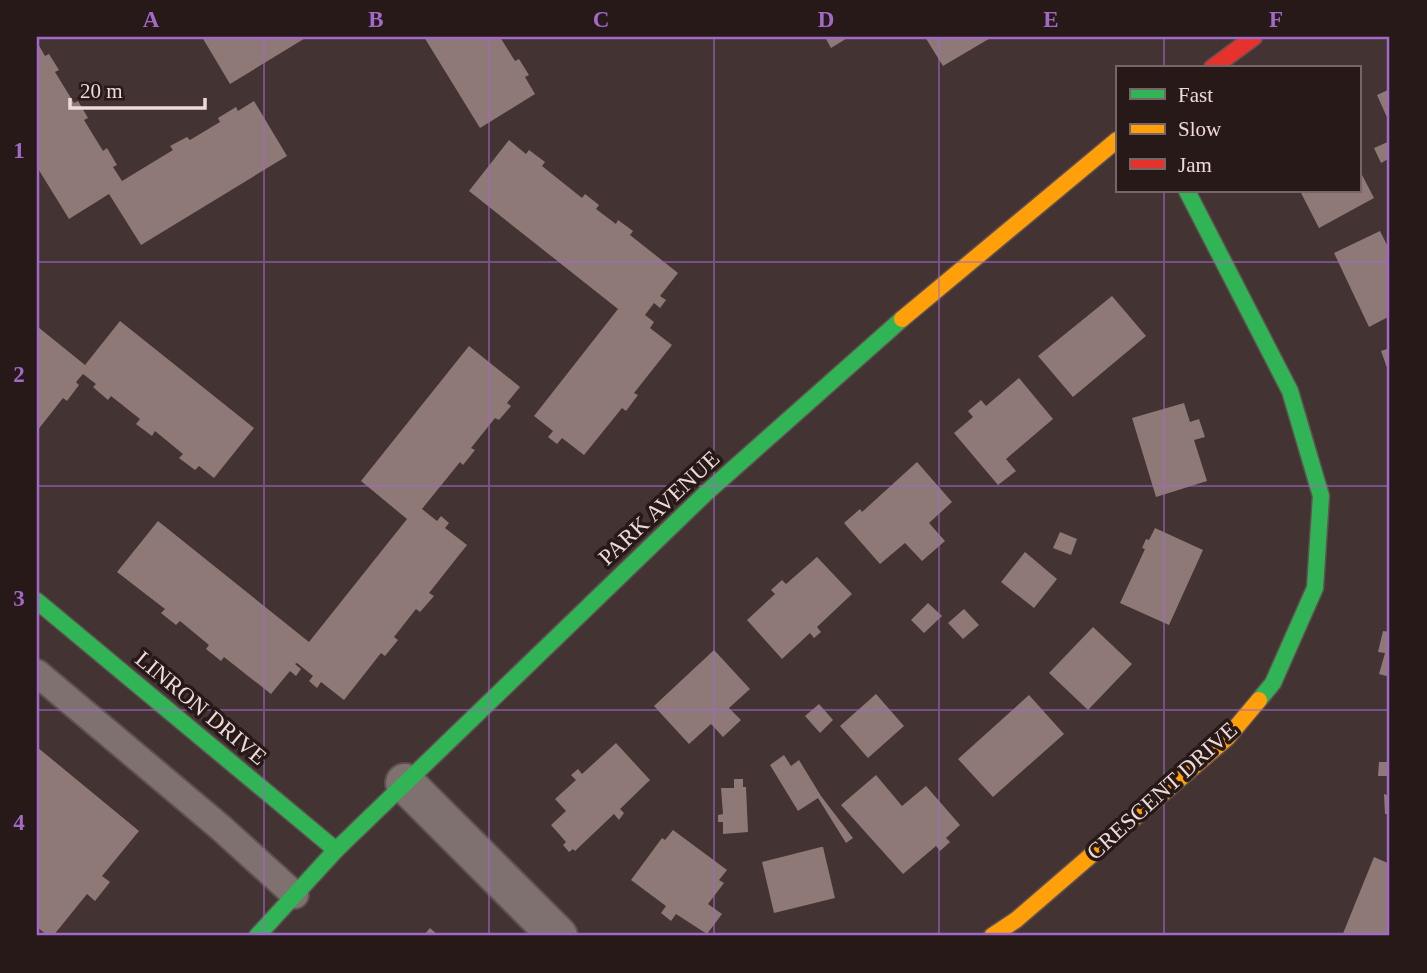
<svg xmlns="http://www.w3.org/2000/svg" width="1427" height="973" viewBox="0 0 1427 973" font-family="'Times New Roman',serif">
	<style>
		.building { fill: #8f7977 }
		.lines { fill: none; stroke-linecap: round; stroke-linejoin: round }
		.lane-casing { stroke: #605151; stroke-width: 30 }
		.street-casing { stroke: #605151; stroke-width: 42 }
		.fast-casing { stroke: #605151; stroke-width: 19 }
		.slow-casing { stroke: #605151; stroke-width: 19 }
		.jam-casing { stroke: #605151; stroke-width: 19 }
		.lane { stroke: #7e7170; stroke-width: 26 }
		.street { stroke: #7e7170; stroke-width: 38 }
		.fast { stroke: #30b455; stroke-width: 16 }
		.slow { stroke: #ff9f0a; stroke-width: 16 }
		.jam { stroke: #e5322d; stroke-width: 16 }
		.grid { fill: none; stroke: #a369c8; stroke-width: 2; stroke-opacity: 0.55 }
		.labels { text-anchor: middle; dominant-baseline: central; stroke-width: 7; stroke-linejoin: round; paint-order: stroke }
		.street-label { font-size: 23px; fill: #eedad8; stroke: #271918 }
		.neatline { fill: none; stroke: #a369c8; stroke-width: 2.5 }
		.grid-label { font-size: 23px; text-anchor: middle; font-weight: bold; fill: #a369c8 }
	</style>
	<rect width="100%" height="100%" fill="#433332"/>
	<g class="building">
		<path d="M202 37H307L230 84Z"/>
		<path d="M424 37H500L515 61 519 59 529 75 525 77 535 94 480 128Z"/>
		<path d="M825 37H849L831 48Z"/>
		<path d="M925 37H992L943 66Z"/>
		<path d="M37 42 45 56 49 54 59 70 55 72 74 103 78 101 88 118 84 120 103 151 107 148 117 165 113 167 122 181 173 150 170 146 187 137 190 140 220 122 218 118 236 107 238 111 254 101 287 156 141 245 109 194 69 219 37 167Z"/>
		<path d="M1390 89V124L1377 95Z"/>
		<path d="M509 140 526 154 529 150 545 162 542 166 582 198 585 194 599 205 596 209 616 224 618 220 633 231 630 235 678 273 660 296 666 300 660 308 654 303 645 315 654 322 650 328 672 345 634 393 638 395 626 411 622 408 584 455 562 438 557 444 548 437 553 431 534 416 618 309 469 191Z"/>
		<path d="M1390 141V158L1381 163 1374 148Z"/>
		<path d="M1359 169 1374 198 1319 228 1300 191H1359Z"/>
		<path d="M1380 231 1390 251V316L1369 327 1334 253Z"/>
		<path d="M1112 296 1146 336 1073 397 1038 356Z"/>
		<path d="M120 321 254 428 214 478 199 466 195 470 179 458 183 454 155 431 152 436 136 424 140 419 111 396 108 400 93 387 96 384 83 374 76 382 79 385 67 401 63 398 37 431V329L38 327 85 365Z"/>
		<path d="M469 346 520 387 507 403 511 406 499 420 495 418 471 448 475 450 463 465 460 462 422 509 437 521 441 516 449 523 445 528 467 545 429 593 434 596 420 612 416 609 394 637 398 640 385 656 381 653 344 700 321 682 317 688 309 681 313 676 297 663 295 664 301 669 296 676 290 671 271 694 224 657 221 661 206 649 209 645 180 621 176 625 161 613 165 609 117 572 158 521 309 642 407 519 361 481Z"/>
		<path d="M1390 348V376L1381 351Z"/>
		<path d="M1019 378 1053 419 1006 459 1016 471 998 485 954 433 973 417 968 411 981 400 986 406Z"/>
		<path d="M1184 403 1190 422 1199 419 1205 437 1194 440 1207 481 1156 497 1132 418Z"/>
		<path d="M917 462 952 502 929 523 945 541 922 561 905 543 880 564 844 523 860 509 862 512Z"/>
		<path d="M1155 528 1203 550 1169 625 1120 603 1145 549 1142 548 1146 539 1149 540Z"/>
		<path d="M1060 532 1077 539 1071 555 1053 548Z"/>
		<path d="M1025 552 1057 579 1034 608 1001 582Z"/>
		<path d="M817 557 852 594 817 627 821 632 814 638 810 633 782 659 747 620 775 594 771 590 782 580 786 584Z"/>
		<path d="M928 603 942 616 924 633 911 620Z"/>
		<path d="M964 609 979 625 963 639 948 623Z"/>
		<path d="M1093 627 1132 664 1088 710 1049 673Z"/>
		<path d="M1383 631 1390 632V677L1379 674 1385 653 1378 652Z"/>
		<path d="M714 650 750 689 729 708 741 720 723 737 711 724 689 744 654 706Z"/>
		<path d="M876 694 904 726 868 758 840 726Z"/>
		<path d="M1029 695 1064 734 993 797 958 759Z"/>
		<path d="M819 704 833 720 820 733 805 716Z"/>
		<path d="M1387 720H1390V814H1385L1384 794 1387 795V776H1378L1379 762H1387Z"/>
		<path d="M616 743 650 780 620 809 624 813 619 820 614 814 575 851 573 849 569 852 563 845 566 842 551 825 566 811 555 799 576 780 571 775 578 769 582 774Z"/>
		<path d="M37 747 139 831 102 876 110 882 95 901 87 894 53 936H48L37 927Z"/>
		<path d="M784 755 791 766 799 760 821 796 853 838 846 843 818 798 798 811 770 765Z"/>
		<path d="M876 775 902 806 926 786 960 825 946 838 950 842 940 851 936 846 903 874 841 805Z"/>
		<path d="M734 779H743V787H746L748 832 723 834V822H718V815L723 814 721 788H734Z"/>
		<path d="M673 830 727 870 719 880 724 883 708 904 722 914 707 934 676 914 671 921 661 913 666 906 631 880 662 838 665 840Z"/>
		<path d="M821 847H823L835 898 774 913 762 862Z"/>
		<path d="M1374 857 1390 864V936H1342Z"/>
		<path d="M430 928 439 936H423Z"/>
	</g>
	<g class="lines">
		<defs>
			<path id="lane" d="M37 673 220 827 295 895"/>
			<path id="street" d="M405 783 558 936"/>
			<g id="fast">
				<path d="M1187 191 1290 391 1321 496 1315 588 1273 683 1259 700"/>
				<path d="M37 601 336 850"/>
				<path d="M257 936 336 850 706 493 902 319"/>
			</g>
			<g id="slow">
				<path d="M902 319 1117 140"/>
				<path d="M992 936 1016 920 1227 738 1259 700"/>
			</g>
			<path id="jam" d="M1212 68 1254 37"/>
		</defs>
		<use href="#lane" class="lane-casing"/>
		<use href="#street" class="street-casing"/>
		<use href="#fast" class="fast-casing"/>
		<use href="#slow" class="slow-casing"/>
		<use href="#jam" class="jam-casing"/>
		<use href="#lane" class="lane"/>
		<use href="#street" class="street"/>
		<use href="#fast" class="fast"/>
		<use href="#slow" class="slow"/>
		<use href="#jam" class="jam"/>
	</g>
	<path class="grid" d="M264 37V936M489 37V936M714 37V936M939 37V936M1164 37V68M1164 191V936M37 262H1390M37 486H1390M37 710H1390"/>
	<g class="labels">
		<g class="street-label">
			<text transform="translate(659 508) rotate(-43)">PARK AVENUE</text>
			<text transform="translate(201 708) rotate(40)">LINRON DRIVE</text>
			<text transform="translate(1162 791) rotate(-42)">CRESCENT DRIVE</text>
		</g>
	</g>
	<rect width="1427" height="973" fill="none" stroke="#271918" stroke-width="77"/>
	<rect x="1116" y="66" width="245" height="126" fill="#271918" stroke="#776665" stroke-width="2"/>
	<rect x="1130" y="89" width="35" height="10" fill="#30b455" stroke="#776665" stroke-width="2"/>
	<text x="1178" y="102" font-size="21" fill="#eedad8">Fast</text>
	<rect x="1130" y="124" width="35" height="10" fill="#ff9f0a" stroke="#776665" stroke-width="2"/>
	<text x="1178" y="136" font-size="21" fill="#eedad8">Slow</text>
	<rect x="1130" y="159" width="35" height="10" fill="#e5322d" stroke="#776665" stroke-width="2"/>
	<text x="1178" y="172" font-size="21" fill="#eedad8">Jam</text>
	<path d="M70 98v10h135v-10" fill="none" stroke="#eedad8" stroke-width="3.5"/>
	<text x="80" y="98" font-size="21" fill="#eedad8" stroke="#271918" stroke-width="5" paint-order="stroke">20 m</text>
	<rect x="38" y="38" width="1350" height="896" class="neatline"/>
	<g class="grid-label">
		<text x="151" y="27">A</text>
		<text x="376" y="27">B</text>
		<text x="601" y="27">C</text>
		<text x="826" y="27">D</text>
		<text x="1051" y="27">E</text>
		<text x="1276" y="27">F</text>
		<text x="19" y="158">1</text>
		<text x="19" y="382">2</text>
		<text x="19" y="606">3</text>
		<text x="19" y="830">4</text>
	</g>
</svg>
